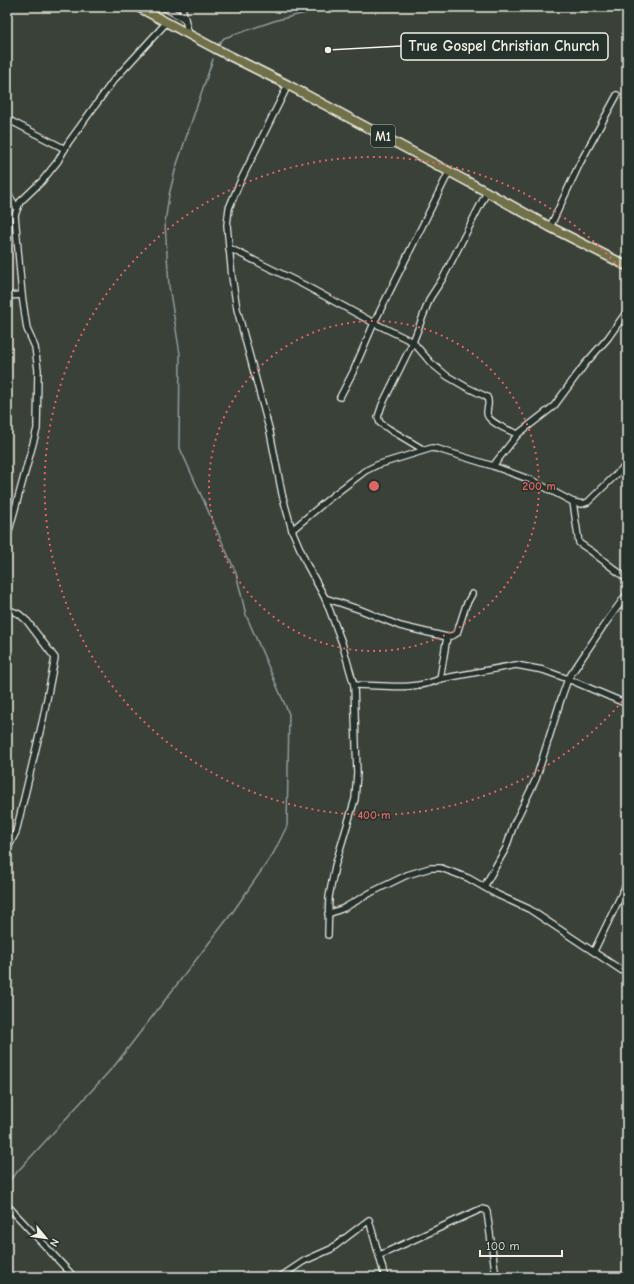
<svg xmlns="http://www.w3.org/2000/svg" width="634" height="1284" viewBox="0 0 634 1284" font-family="'Comic Neue',sans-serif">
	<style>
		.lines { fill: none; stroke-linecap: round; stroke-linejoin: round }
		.stream { stroke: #8d9e9f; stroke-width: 1.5 }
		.minor-casing { stroke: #f4f1e8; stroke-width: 8 }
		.highway-casing { stroke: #f4f1e8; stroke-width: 11 }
		.minor { stroke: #26332d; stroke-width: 5.5 }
		.highway { stroke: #70704a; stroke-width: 8 }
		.ring { fill: none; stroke: #df6462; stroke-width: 2; stroke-dasharray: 2 4 }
		.labels { text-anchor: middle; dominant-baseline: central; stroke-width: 3; stroke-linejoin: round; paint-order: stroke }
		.shield { fill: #26332d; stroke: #b6b8b0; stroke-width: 1 }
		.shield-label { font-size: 13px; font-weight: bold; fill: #f4f1e8 }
		.centre { fill: #df6462; stroke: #26332d; stroke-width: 2 }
		.ring-label { font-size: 12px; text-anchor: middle; font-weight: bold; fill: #df6462; stroke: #26332d; stroke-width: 3; stroke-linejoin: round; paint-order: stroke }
		.leader { fill: none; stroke: #f4f1e8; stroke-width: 1.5 }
		.callout-dot { fill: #f4f1e8; stroke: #26332d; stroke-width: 1.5 }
		.callout { fill: #26332d; stroke: #f4f1e8; stroke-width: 1.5 }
		.callout-label { font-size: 15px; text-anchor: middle; font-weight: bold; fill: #f4f1e8 }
	</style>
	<rect width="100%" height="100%" fill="#3a4138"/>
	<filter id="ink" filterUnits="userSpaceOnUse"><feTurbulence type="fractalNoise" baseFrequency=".025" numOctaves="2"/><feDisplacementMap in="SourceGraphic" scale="8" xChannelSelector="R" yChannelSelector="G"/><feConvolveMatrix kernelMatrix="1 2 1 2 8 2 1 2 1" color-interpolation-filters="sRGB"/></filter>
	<g filter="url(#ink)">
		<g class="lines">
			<g class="stream">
				<path d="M218 45 224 38 277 20 330 7"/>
				<path d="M7 1183 115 1065 232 913 273 854 287 826 289 714 246 615 236 573 179 446 180 354 169 286 165 223 169 195 176 167 213 59"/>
			</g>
			<defs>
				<g id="minor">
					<path d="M163 7 185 19"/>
					<path d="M182 7 189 35"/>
					<path d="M288 85 240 182 229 208 227 225 232 277 237 309 270 432 282 494 292 530 307 565 325 598 342 643 354 685C382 685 414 691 440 679L516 665 543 670 568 679 627 704"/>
					<path d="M7 119 65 149"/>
					<path d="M7 192 17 208"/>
					<path d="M550 227 580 163 617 95"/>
					<path d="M229 248 304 285 374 323 413 342 431 363 447 376 466 387 487 397C490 403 487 407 487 413 487 422 510 431 518 434"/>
					<path d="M7 296 22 295"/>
					<path d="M340 397 353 372 374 323 449 172"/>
					<path d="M424 450 389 429 380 423 378 417 382 405 413 342 430 298 443 278 487 192"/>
					<path d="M627 464 588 502 582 504 573 502 579 543 591 551 627 579"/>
					<path d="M493 466 518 434 554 406 585 364 608 338 627 311"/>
					<path d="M292 530 331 497 365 471 377 465 432 448 438 449 493 466 531 480 573 502"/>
					<path d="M7 538 37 429 38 370 35 347 27 329 22 295 15 215 20 202 42 181 58 161 68 143 113 81 167 22"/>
					<path d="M325 598 361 610 400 626 447 637 440 679"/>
					<path d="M7 609 19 614 27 621 55 658 43 719 16 832 7 850"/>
					<path d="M447 637 454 635 457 633 466 605 472 594"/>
					<path d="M484 887 506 848 514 824 536 779 562 696 568 679 602 628 627 594"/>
					<path d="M328 914 344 908 372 892 407 875 430 868H441L468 878 498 895 529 909 627 974"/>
					<path d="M328 935 329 897 335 866 355 799 357 773 354 685"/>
					<path d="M594 951 627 883"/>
					<path d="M7 1205 74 1277"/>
					<path d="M380 1255 481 1209 486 1210 487 1212 496 1277"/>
					<path d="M280 1277 304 1261 331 1249 369 1220 385 1277"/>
				</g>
				<path id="highway" d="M138 7 216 49 288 85 487 192 550 227 627 266"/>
			</defs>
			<use href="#minor" class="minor-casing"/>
			<use href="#highway" class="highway-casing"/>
			<use href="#minor" class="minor"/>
			<use href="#highway" class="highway"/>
		</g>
	</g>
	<g class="ring">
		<circle cx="374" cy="486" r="165"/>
		<path d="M626 697A329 329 0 1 1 626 275"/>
	</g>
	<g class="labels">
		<rect class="shield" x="371" y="125" width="24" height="22" rx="3"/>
		<g class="shield-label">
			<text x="383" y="136">M1</text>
		</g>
	</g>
	<circle cx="374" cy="486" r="6" class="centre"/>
	<g class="ring-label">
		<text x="539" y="490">200 m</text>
		<text x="374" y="819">400 m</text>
	</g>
	<path class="leader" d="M328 50L401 46"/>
	<circle class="callout-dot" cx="328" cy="50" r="4"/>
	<rect class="callout" x="401" y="33" width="207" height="27" rx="4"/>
	<g class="callout-label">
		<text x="504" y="51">True Gospel Christian Church</text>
	</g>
	<rect width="634" height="1284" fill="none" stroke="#26332d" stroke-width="24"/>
	<rect x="12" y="12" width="610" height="1260" fill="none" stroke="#f4f1e8" stroke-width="1.5" filter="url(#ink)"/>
	<g transform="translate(46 1238) rotate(119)" stroke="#26332d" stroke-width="3" paint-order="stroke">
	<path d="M0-3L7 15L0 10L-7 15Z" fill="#f4f1e8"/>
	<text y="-6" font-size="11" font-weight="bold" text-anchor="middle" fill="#f4f1e8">N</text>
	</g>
	<path d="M480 1250v6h82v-6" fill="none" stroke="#f4f1e8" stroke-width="2"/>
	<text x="486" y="1250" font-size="12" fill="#f4f1e8" stroke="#26332d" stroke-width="3" paint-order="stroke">100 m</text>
</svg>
